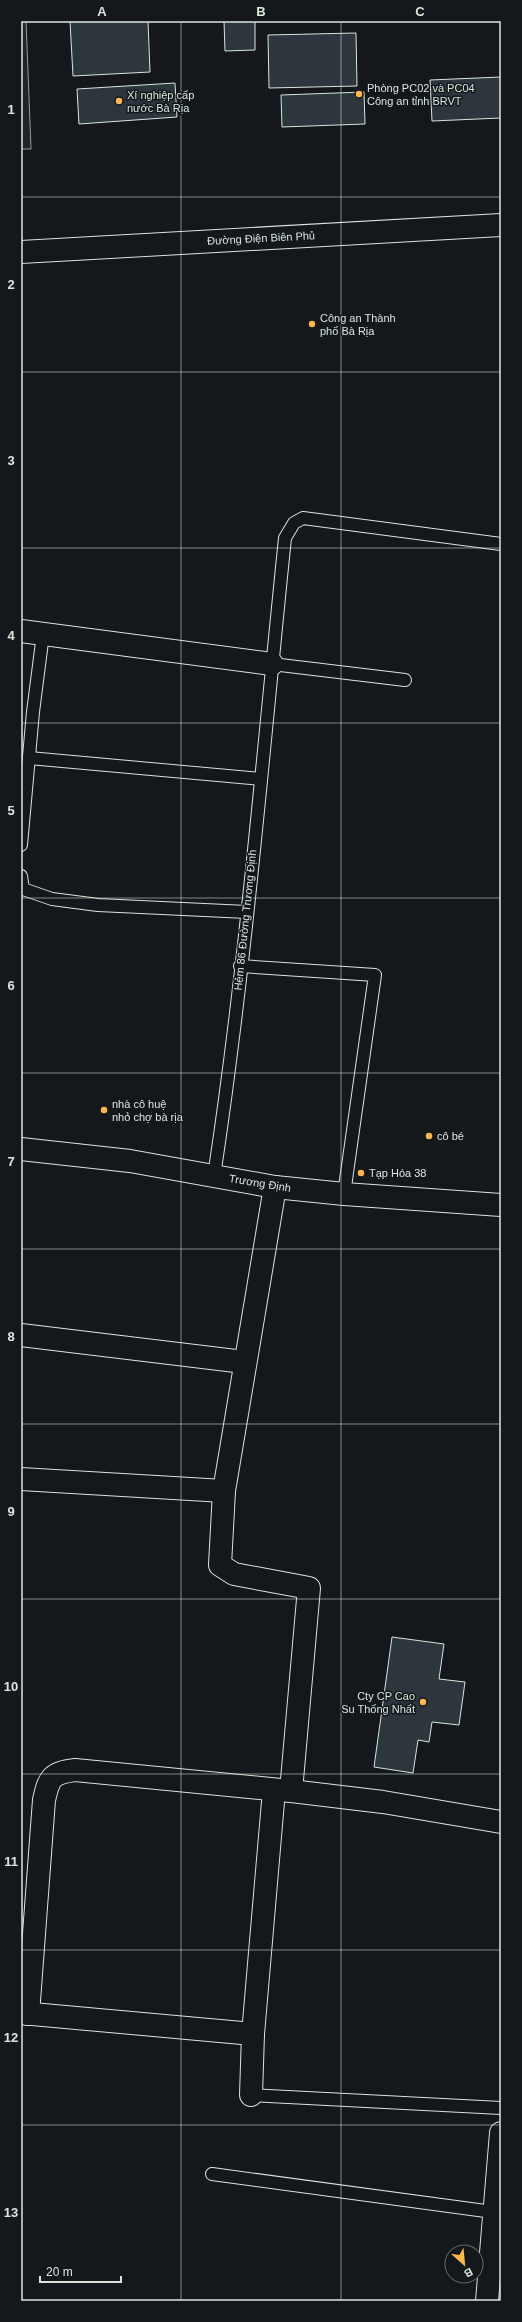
<svg xmlns="http://www.w3.org/2000/svg" width="522" height="2322" viewBox="0 0 522 2322" font-family="Arial,sans-serif">
	<style>
		.green { fill: #202428; stroke: #939e99 }
		.building { fill: #2c363c; stroke: #d8e6dc }
		.lines { fill: none; stroke-linecap: round; stroke-linejoin: round }
		.lane-casing { stroke: #d8e6dc; stroke-width: 14 }
		.street-casing { stroke: #d8e6dc; stroke-width: 24 }
		.secondary-casing { stroke: #d8e6dc; stroke-width: 24 }
		.lane { stroke: #14181c; stroke-width: 12 }
		.street { stroke: #14181c; stroke-width: 22 }
		.secondary { stroke: #14181c; stroke-width: 22 }
		.grid { fill: none; stroke: #d8e6dc; stroke-width: 1; stroke-opacity: 0.55 }
		.poi-dot { fill: #ffb74d; stroke: #14181c; stroke-width: 1.5 }
		.labels { text-anchor: middle; dominant-baseline: central; stroke-width: 3; stroke-linejoin: round; paint-order: stroke }
		.poi-label { font-size: 11px; fill: #d8e6dc; stroke: #14181c; text-anchor: start }
		.street-label { font-size: 11px; fill: #d8e6dc; stroke: #14181c }
		.neatline { fill: none; stroke: #d8e6dc; stroke-width: 1.5 }
		.grid-label { font-size: 13px; text-anchor: middle; font-weight: bold; fill: #d8e6dc }
	</style>
	<rect width="100%" height="100%" fill="#14181c"/>
	<path class="green" d="M21 21H26L31 149H21Z"/>
	<g class="building">
		<path d="M70 21H148L150 72 73 76Z"/>
		<path d="M224 21H255V50L225 51Z"/>
		<path d="M356 33 357 86 269 88 268 35Z"/>
		<path d="M501 77V118L432 121 430 80Z"/>
		<path d="M175 83 177 117 79 124 77 89Z"/>
		<path d="M364 92 365 124 282 127 281 95Z"/>
		<path d="M392 1637 444 1644 439 1679 465 1682 459 1725 432 1722 429 1742 418 1740 413 1773 374 1767Z"/>
	</g>
	<g class="lines">
		<defs>
			<g id="lane">
				<path d="M272 664 405 680"/>
				<path d="M29 758 261 779"/>
				<path d="M21 845 33 712 43 634"/>
				<path d="M21 876 23 889 52 899 98 905 247 912"/>
				<path d="M240 966 375 975 344 1194"/>
				<path d="M214 1176C246 965 263 751 285 538L294 523 303 518 501 544"/>
				<path d="M251 2095 501 2108"/>
				<path d="M212 2174 493 2212"/>
			</g>
			<g id="street">
				<path d="M21 631 272 664"/>
				<path d="M275 1187 224 1491 220 1565 234 1574 309 1588 291 1791"/>
				<path d="M21 1335 244 1362"/>
				<path d="M21 1479 224 1491"/>
				<path d="M21 2013 253 2034 251 2095"/>
				<path d="M28 2014 44 1800C49 1778 51 1773 75 1770L291 1791 383 1802 501 1822"/>
				<path d="M253 2034 274 1790"/>
			</g>
			<g id="secondary">
				<path d="M21 252 501 225"/>
				<path d="M21 1149 130 1161 275 1187 344 1194 501 1205"/>
				<path d="M487 2301 501 2133"/>
			</g>
		</defs>
		<use href="#lane" class="lane-casing"/>
		<use href="#street" class="street-casing"/>
		<use href="#secondary" class="secondary-casing"/>
		<use href="#lane" class="lane"/>
		<use href="#street" class="street"/>
		<use href="#secondary" class="secondary"/>
	</g>
	<path class="grid" d="M181 21V2301M341 21V2301M21 197H501M21 372H501M21 548H501M21 723H501M21 898H501M21 1073H501M21 1249H501M21 1424H501M21 1599H501M21 1774H501M21 1950H501M21 2125H501"/>
	<g class="poi-dot">
		<circle cx="359" cy="94" r="4"/>
		<circle cx="119" cy="101" r="4"/>
		<circle cx="312" cy="324" r="4"/>
		<circle cx="104" cy="1110" r="4"/>
		<circle cx="429" cy="1136" r="4"/>
		<circle cx="361" cy="1173" r="4"/>
		<circle cx="423" cy="1702" r="4"/>
	</g>
	<g class="labels">
		<g class="poi-label">
			<text x="367" y="88">Phòng PC02 và PC04<tspan x="367" dy="13">Công an tỉnh BRVT</tspan></text>
			<text x="127" y="95">Xí nghiệp cấp<tspan x="127" dy="13">nước Bà Rịa</tspan></text>
			<text x="320" y="318">Công an Thành<tspan x="320" dy="13">phố Bà Rịa</tspan></text>
			<text x="112" y="1104">nhà cô huệ<tspan x="112" dy="13">nhỏ chợ bà rịa</tspan></text>
			<text x="437" y="1136">cô bé</text>
			<text x="369" y="1173">Tạp Hóa 38</text>
			<text x="415" y="1696" text-anchor="end">Cty CP Cao<tspan x="415" dy="13">Su Thống Nhất</tspan></text>
		</g>
		<g class="street-label">
			<text transform="translate(261 238) rotate(-3)">Đường Điện Biên Phủ</text>
			<text transform="translate(245 920) rotate(-84)">Hẻm 86 Đường Trương Định</text>
			<text transform="translate(260 1183) rotate(9)">Trương Định</text>
		</g>
	</g>
	<rect width="522" height="2322" fill="none" stroke="#14181c" stroke-width="44"/>
	<g transform="translate(464 2264) rotate(153)"><circle r="19" fill="#14181c" stroke="#626a69"/>
	<path d="M0-3L7 15L0 10L-7 15Z" fill="#ffb74d"/>
	<text y="-6" font-size="11" font-weight="bold" text-anchor="middle" fill="#d8e6dc">B</text>
	</g>
	<path d="M40 2276v6h81v-6" fill="none" stroke="#d8e6dc" stroke-width="2"/>
	<text x="46" y="2276" font-size="12" fill="#d8e6dc" stroke="#14181c" stroke-width="3" paint-order="stroke">20 m</text>
	<rect x="22" y="22" width="478" height="2278" class="neatline"/>
	<g class="grid-label">
		<text x="102" y="16">A</text>
		<text x="261" y="16">B</text>
		<text x="420" y="16">C</text>
		<text x="11" y="114">1</text>
		<text x="11" y="289">2</text>
		<text x="11" y="465">3</text>
		<text x="11" y="640">4</text>
		<text x="11" y="815">5</text>
		<text x="11" y="990">6</text>
		<text x="11" y="1166">7</text>
		<text x="11" y="1341">8</text>
		<text x="11" y="1516">9</text>
		<text x="11" y="1691">10</text>
		<text x="11" y="1866">11</text>
		<text x="11" y="2042">12</text>
		<text x="11" y="2217">13</text>
	</g>
</svg>
